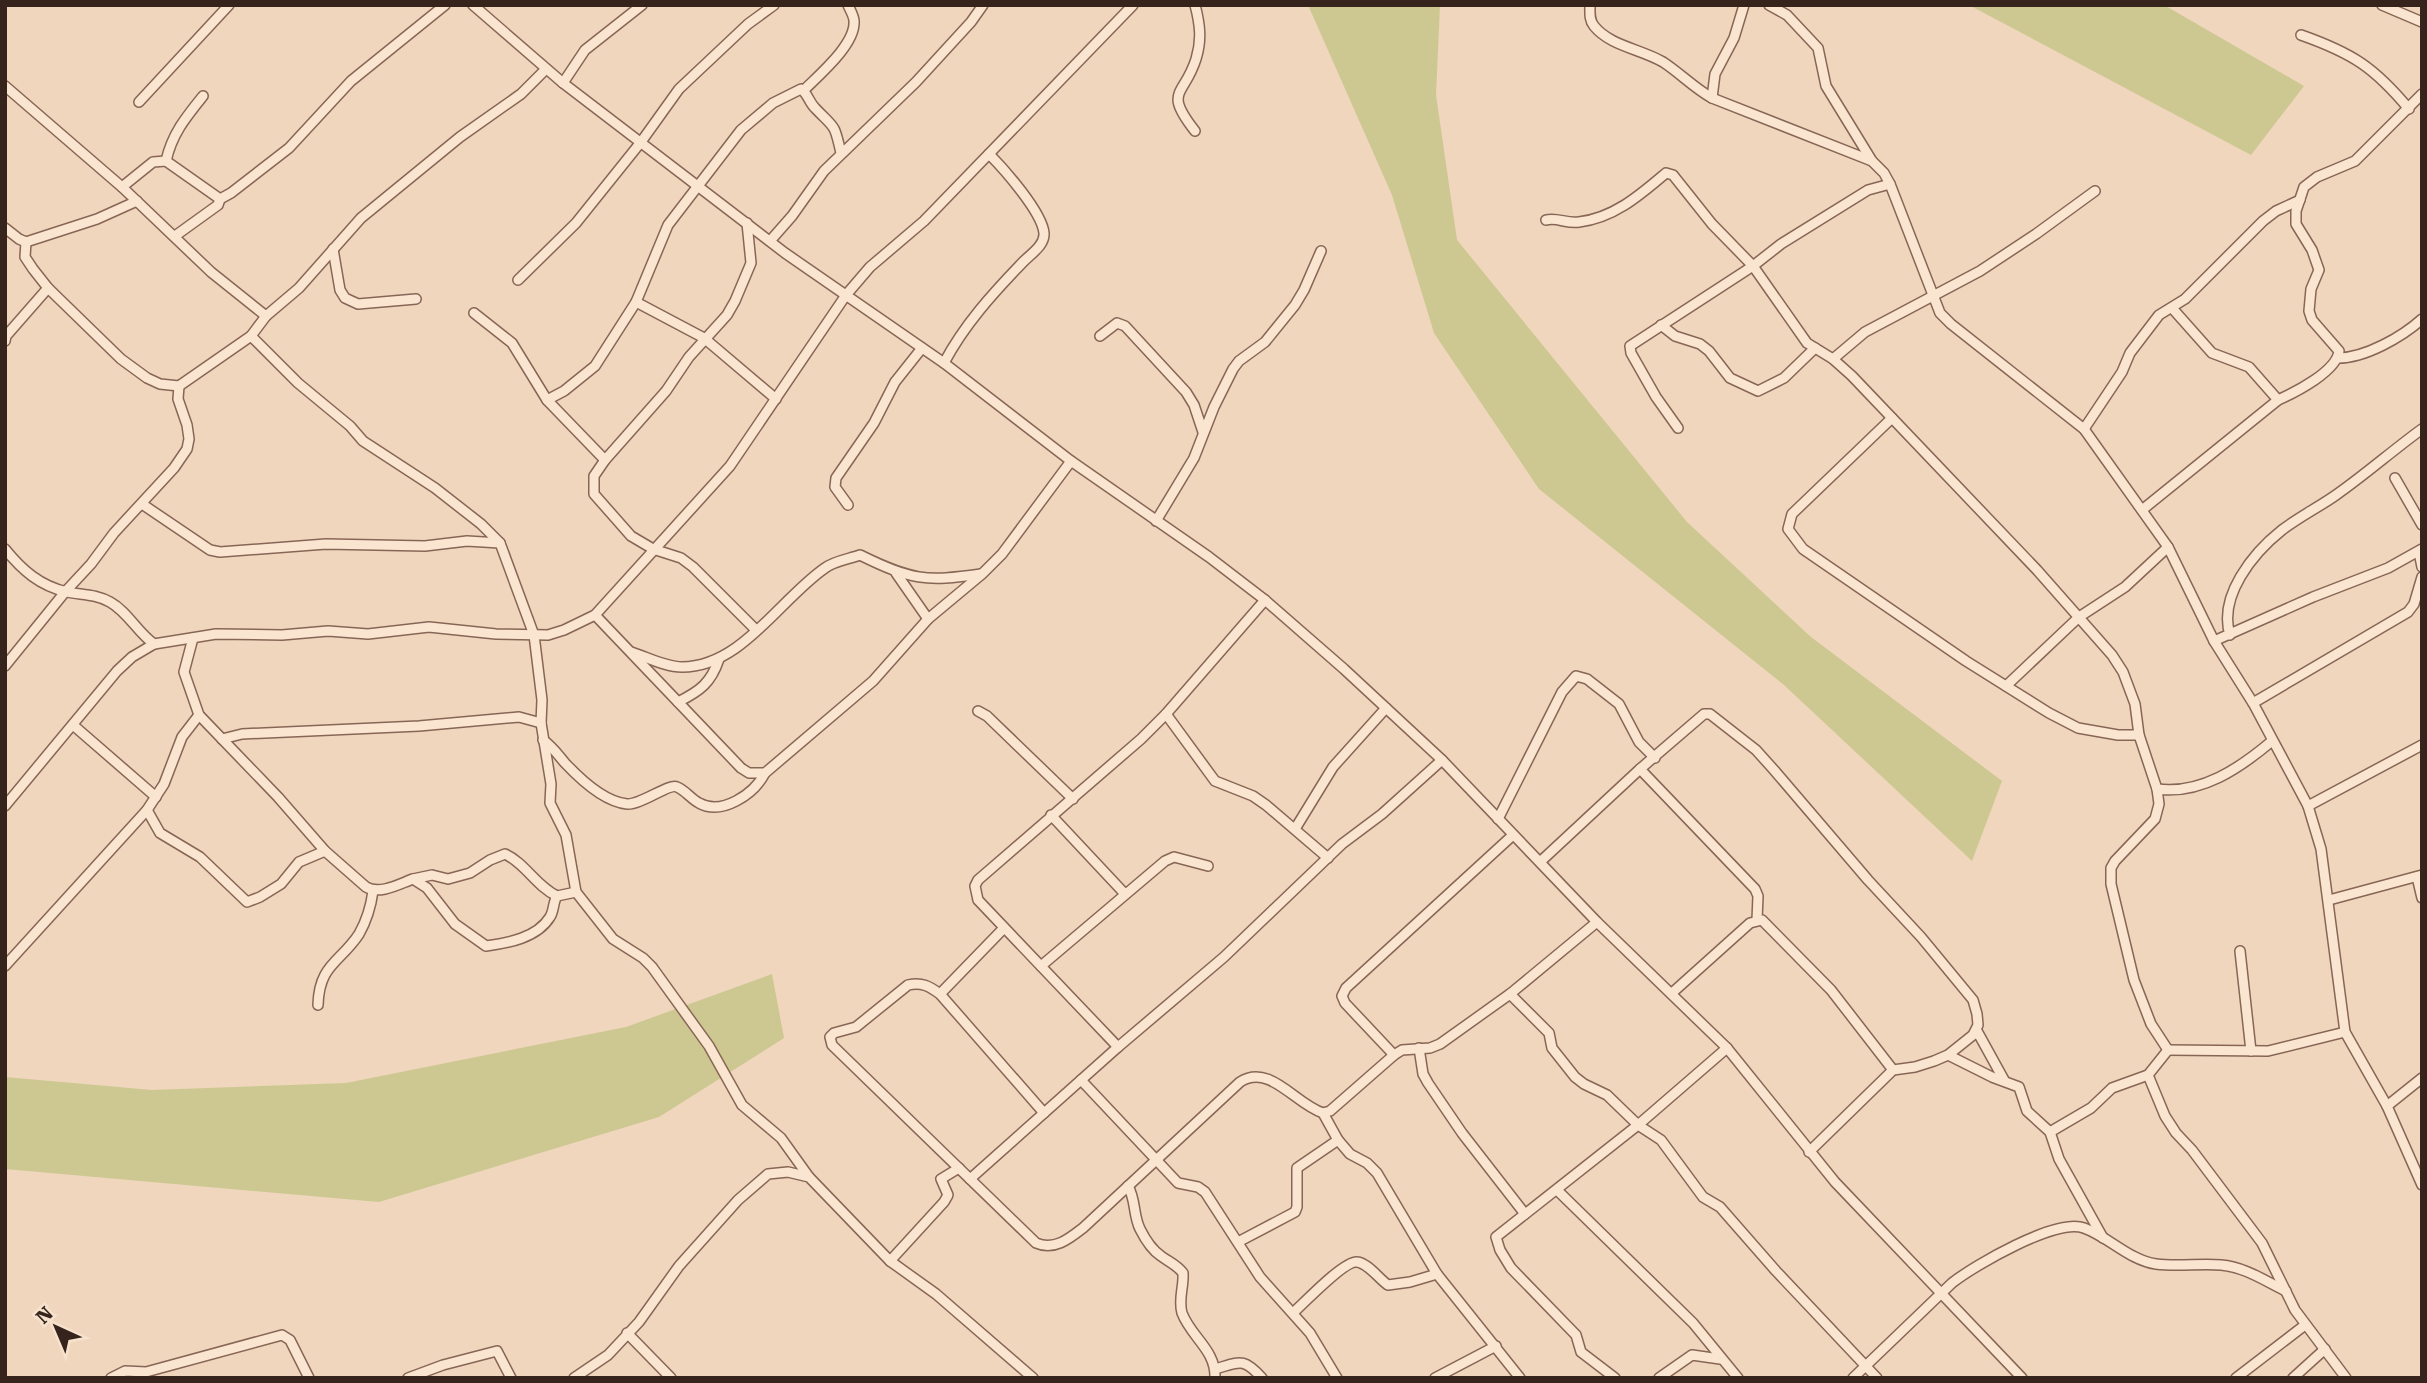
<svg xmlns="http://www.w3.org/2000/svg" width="2427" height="1383" viewBox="0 0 2427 1383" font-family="'Roboto Serif',serif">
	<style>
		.green { fill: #cdc891 }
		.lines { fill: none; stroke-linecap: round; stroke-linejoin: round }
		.minor-casing { stroke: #886656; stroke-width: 12 }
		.minor { stroke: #fae5d1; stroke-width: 9 }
	</style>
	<rect width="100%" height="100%" fill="#efd6bd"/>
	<g class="green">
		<path d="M1308 5H1440L1436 95 1457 240 1687 522 1811 637 2002 781 1972 861 1784 685 1539 489 1434 333 1392 195Z"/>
		<path d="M1969 5H2164L2304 86 2251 155Z"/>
		<path d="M772 974 784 1038 659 1117 379 1202 5 1169V1077L152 1090 346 1083 626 1027Z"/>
	</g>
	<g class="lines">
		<defs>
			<g id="minor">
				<path d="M473 5 563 83 785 253 944 363 1071 461 1209 557 1265 600 1344 669 1442 760 1597 922 1727 1048 1835 1182 2022 1378"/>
				<path d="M1195 5C1200 24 1202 40 1196 59 1184 97 1163 90 1195 131"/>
				<path d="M1590 5C1590 13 1589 20 1594 26 1610 46 1641 49 1663 62 1680 73 1694 88 1712 98L1872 161"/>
				<path d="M1769 5 1787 15 1818 48 1826 86 1872 161 1884 173 1890 184 1940 313 1951 324 2084 429 2168 547 2214 641 2253 703 2308 806 2321 849 2345 1032 2387 1106"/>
				<path d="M2382 5 2422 22"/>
				<path d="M2301 35C2352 53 2374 67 2409 109"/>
				<path d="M563 83 585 50 642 5"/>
				<path d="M5 86 122 187 211 272 266 316"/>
				<path d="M804 90C819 75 856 44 854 21 854 16 850 10 848 5"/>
				<path d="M1712 98 1715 74 1734 38 1744 5"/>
				<path d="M139 102 229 5"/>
				<path d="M166 161C172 134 186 117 203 96"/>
				<path d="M122 187 153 162 166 161 220 199 231 193 289 148 351 81 445 5"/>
				<path d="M1546 220C1557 217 1567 224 1579 222 1614 218 1640 195 1666 173L1673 175 1712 224 1753 266 1807 343 1833 359 1852 376 2037 570 2112 655 2123 672 2135 704 2139 735 2157 789 2159 804 2155 819 2115 861 2111 868V884L2134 980 2151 1024 2168 1050"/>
				<path d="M747 223 751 263 735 301 727 315 689 357 666 391 605 460 594 476V494L631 536 653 549 681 558 693 567 756 630"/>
				<path d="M5 228 19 239 26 242 97 219 137 201"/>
				<path d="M175 236 218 205 220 199"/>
				<path d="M770 241 792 216 824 171 916 82 971 22 983 5"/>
				<path d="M26 242 25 257 33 269 48 288 121 359 147 378 160 384 179 386 251 336 266 316 299 288 361 218 460 137 521 94 546 69"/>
				<path d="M333 249 340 290 345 298 358 304 416 299"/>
				<path d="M518 280 576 223 641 142 679 89 748 24 774 5"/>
				<path d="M636 302 704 338 776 399"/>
				<path d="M2172 308 2212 353 2249 367 2278 400"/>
				<path d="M474 313 512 343 547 400"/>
				<path d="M1661 325 1675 336 1700 344 1709 351 1730 378 1758 391 1784 378 1815 348"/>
				<path d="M251 336 298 383 350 426 363 441 435 488 481 524 500 543 534 635 542 700 541 723 551 784 550 803 566 835 576 892 613 939 643 958 652 967 709 1046 742 1105 781 1138 809 1177"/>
				<path d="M1100 336 1117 323 1125 326 1186 392 1194 405 1203 432"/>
				<path d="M5 341 6 336 48 288"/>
				<path d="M2338 358C2365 358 2402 337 2422 319"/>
				<path d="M1833 359 1865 332 1980 271 2036 234 2095 191"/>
				<path d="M944 363C964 325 993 293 1023 262 1031 254 1045 245 1044 233 1042 212 1004 169 989 154"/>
				<path d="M1892 418 1792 514 1788 529 1803 549 1966 661 2049 713 2078 728 2118 735H2139"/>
				<path d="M1678 428 1656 397 1631 353 1630 346 1753 266 1781 244 1868 190 1890 184"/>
				<path d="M2084 429 2122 372 2130 353 2159 315 2185 299 2263 221 2276 211 2300 200"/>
				<path d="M605 460 547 400 564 391 595 366 636 302 668 225 741 130 773 103 801 89C808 94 809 102 815 108 835 129 834 122 841 153"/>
				<path d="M2395 478 2422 525"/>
				<path d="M142 504 210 550 220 552 326 544 425 546 467 541 500 543"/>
				<path d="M848 505 835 487 836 478 874 423 895 382 922 348"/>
				<path d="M2142 510 2278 400C2296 392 2337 371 2339 351L2312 320 2309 311 2311 289 2319 270 2312 250 2296 224V211L2304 187 2317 177 2355 161 2422 94"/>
				<path d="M1156 521 1194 458 1214 407 1233 369 1239 361 1265 342 1295 305 1304 290 1321 251"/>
				<path d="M5 549C22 570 40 586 67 592 82 595 96 594 110 602 128 612 137 632 154 644L216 634 282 635 328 631 368 634 429 627 496 634 548 635 564 630 595 615 730 466 846 295 870 267 924 221 1133 5"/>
				<path d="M2419 552 2422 567"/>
				<path d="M896 573 928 619"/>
				<path d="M595 615 741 768 749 773H765L873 681 928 619 982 574 1002 554 1071 461"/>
				<path d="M2230 635C2218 596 2253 553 2282 530 2299 517 2319 507 2336 495 2366 474 2393 450 2422 429"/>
				<path d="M193 638 184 672 199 715 278 797 325 851 366 887C380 895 399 884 413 879L427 888 455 924 486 946C508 943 537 938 550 917 554 911 553 902 557 896L576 892"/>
				<path d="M2214 641 2313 597 2388 568 2422 549"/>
				<path d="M631 652C647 657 665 667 682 667 741 667 780 599 825 568 834 561 849 559 860 555 911 580 925 582 981 574"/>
				<path d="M5 666 65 592 91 564 114 533 174 468 187 449 189 439 187 425 178 399 179 386"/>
				<path d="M2006 686 2079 617 2125 587 2168 547"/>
				<path d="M678 702C700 691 711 683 719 659"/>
				<path d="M2253 703 2408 612 2414 604 2422 577"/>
				<path d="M978 711 987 716 1073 799"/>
				<path d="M1166 714 1215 781 1253 796 1266 805 1328 858"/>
				<path d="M73 725 156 797"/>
				<path d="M222 739 242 734 419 726 519 717 541 723"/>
				<path d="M543 740C553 747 558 755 565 763 580 779 605 802 627 804 641 805 669 783 677 787 685 790 691 799 699 803 722 816 754 794 765 773"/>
				<path d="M1640 769 1755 889 1758 896 1757 920"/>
				<path d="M2157 789C2201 795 2240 768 2272 741"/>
				<path d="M5 806 117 671 132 657 154 644"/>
				<path d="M2308 806 2422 745"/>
				<path d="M147 810 160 833 200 857 247 902 260 897 281 884 299 862 325 851"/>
				<path d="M1051 815 1125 894"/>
				<path d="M1498 819 1562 692 1576 676 1587 679 1619 704 1639 742 1655 758"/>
				<path d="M1295 829 1333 767 1386 708"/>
				<path d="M1540 862 1640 769 1704 714H1710L1756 750 1774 770 1868 880 1921 937 1973 1000 1977 1014 1978 1025 1973 1035 1948 1055 1934 1061 1915 1067 1893 1070 1809 1152"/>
				<path d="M2417 877 2422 898"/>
				<path d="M413 879 432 875 448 879 470 873 490 860 505 854C525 863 536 886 557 896"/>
				<path d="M2329 900 2422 875"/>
				<path d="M2240 951 2251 1051"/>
				<path d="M5 966 147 810 164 784 182 737 199 715"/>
				<path d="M1041 966 1165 861 1174 857 1208 866"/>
				<path d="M1672 993 1750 923 1762 920 1831 990 1893 1070"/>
				<path d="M940 994 1004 928"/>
				<path d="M1510 994 1549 1033 1552 1048 1575 1077 1584 1084 1607 1095 1638 1125 1661 1140 1703 1197 1720 1207 1776 1271 1877 1378"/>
				<path d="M318 1005C319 964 341 962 359 934 367 920 371 906 373 891"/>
				<path d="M1977 1031 2004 1080"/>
				<path d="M1118 1047 978 900 975 886 978 880 1141 739 1166 714 1265 600"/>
				<path d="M1419 1048 1423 1074 1428 1083 1462 1133 1525 1214"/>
				<path d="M2168 1050 2148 1075 2165 1116 2176 1133 2192 1150 2262 1243 2295 1310 2346 1378"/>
				<path d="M2168 1050 2268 1051 2345 1032"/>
				<path d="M1394 1055 1345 1003 1342 996 1346 988 1513 835"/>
				<path d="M1948 1055 1992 1077 2019 1087 2027 1111 2050 1132 2059 1159 2103 1238"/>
				<path d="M2422 1078 2387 1106 2422 1185"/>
				<path d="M1081 1080 1178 1183 1198 1187 1205 1192 1260 1277 1310 1333 1337 1378"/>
				<path d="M1044 1113 940 994C929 986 922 982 908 985L856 1027 834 1033 830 1037 832 1045 1036 1243C1054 1251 1069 1239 1083 1228L1240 1082C1270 1063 1295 1104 1323 1113L1338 1140 1350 1154 1367 1163 1377 1173 1437 1274 1520 1378"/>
				<path d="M1323 1113 1330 1111 1394 1055 1402 1050 1430 1048 1440 1044 1510 994 1597 922"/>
				<path d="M2050 1132 2091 1108 2112 1088 2148 1075"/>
				<path d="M970 1179 1118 1047 1224 957 1342 844 1382 814 1442 760"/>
				<path d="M1128 1186C1136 1200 1133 1215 1140 1229 1145 1239 1152 1250 1161 1256 1169 1262 1177 1265 1183 1273 1184 1287 1178 1299 1182 1313 1191 1337 1216 1350 1215 1378"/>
				<path d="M1557 1190 1693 1323 1738 1378"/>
				<path d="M1238 1242 1295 1212 1297 1207V1168L1338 1140"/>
				<path d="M890 1261 944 1202 948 1195 941 1179 959 1168"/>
				<path d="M1293 1313C1304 1303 1345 1260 1357 1262 1368 1263 1379 1279 1388 1285L1410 1282 1437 1274"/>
				<path d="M627 1333 671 1378"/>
				<path d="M1215 1369C1240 1362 1243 1357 1262 1378"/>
				<path d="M111 1378 125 1371 146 1372 282 1335 290 1340 309 1378"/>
				<path d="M408 1378 443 1365 497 1351 511 1378"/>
				<path d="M574 1378 608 1355 639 1322 679 1266 738 1200 768 1174 788 1172 809 1177 890 1261 936 1294 1033 1378"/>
				<path d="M1435 1378 1496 1346"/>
				<path d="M1615 1378 1581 1352 1576 1335 1511 1268 1500 1250 1496 1237 1638 1125 1727 1048"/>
				<path d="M1659 1378 1692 1355 1720 1359"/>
				<path d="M1853 1378 1952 1283C1975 1265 2056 1218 2084 1228 2109 1237 2129 1260 2156 1264 2178 1267 2200 1263 2221 1265 2245 1267 2265 1281 2286 1291"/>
				<path d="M2236 1378 2305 1325"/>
				<path d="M2293 1378 2325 1349"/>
			</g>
		</defs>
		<use href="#minor" class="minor-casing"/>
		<use href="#minor" class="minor"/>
	</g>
	<rect width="2427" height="1383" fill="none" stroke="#36231b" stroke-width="14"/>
	<g transform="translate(56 1327) rotate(316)" stroke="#f6e2cd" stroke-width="5" paint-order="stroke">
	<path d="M0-5L12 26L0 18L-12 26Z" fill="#36231b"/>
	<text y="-10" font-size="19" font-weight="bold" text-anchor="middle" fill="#36231b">N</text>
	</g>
</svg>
